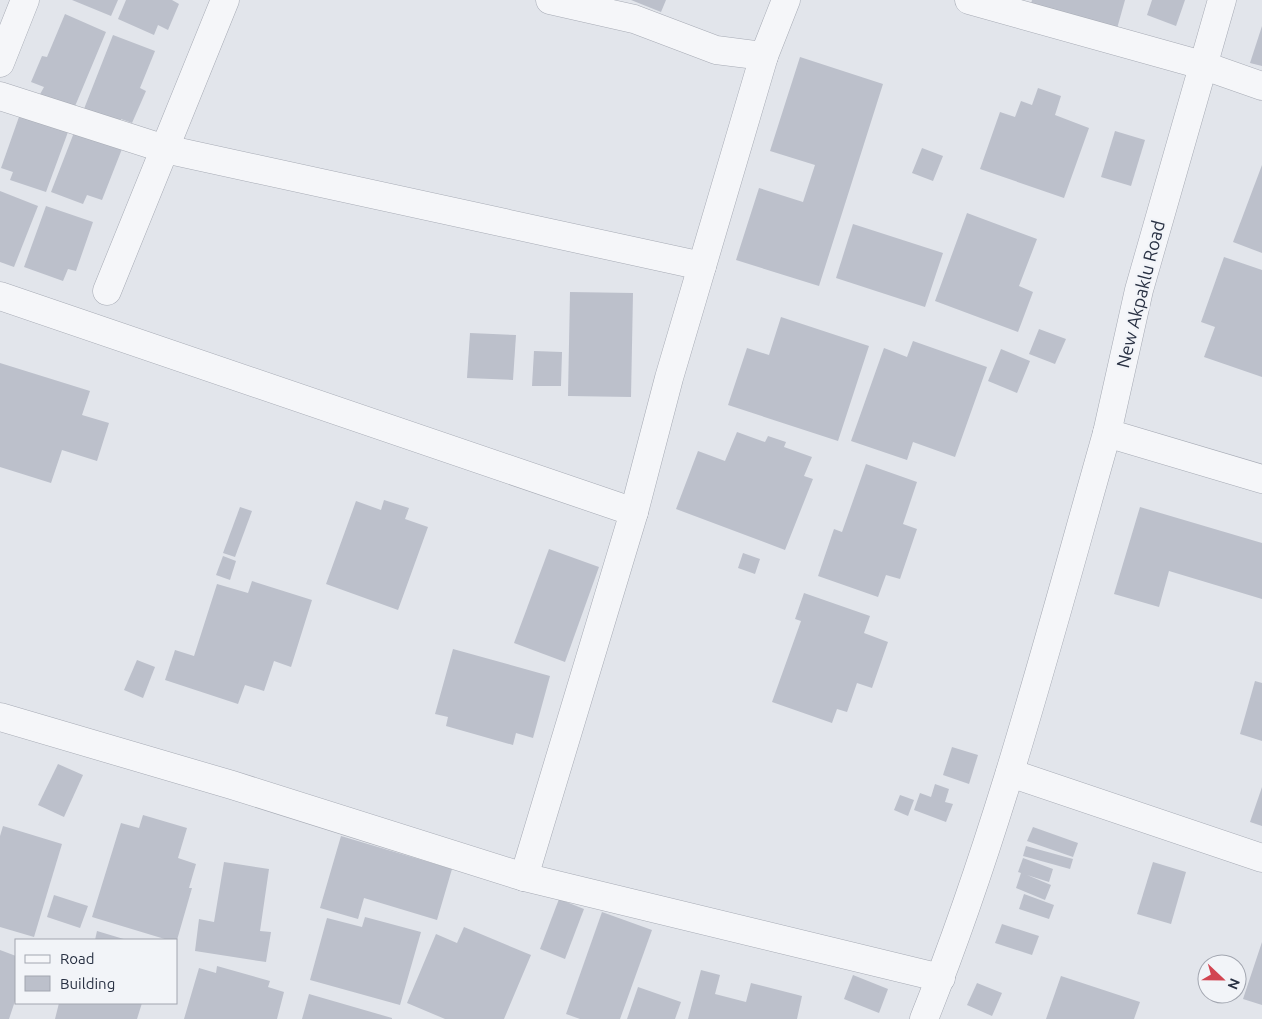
<svg xmlns="http://www.w3.org/2000/svg" width="1262" height="1019" viewBox="0 0 1262 1019" font-family="Ubuntu,sans-serif">
	<style>
		.building { fill: #bcc0cb }
		.lines { fill: none; stroke-linecap: round; stroke-linejoin: round }
		.minor-casing { stroke: #a7abb5; stroke-width: 29 }
		.minor { stroke: #f5f6f9; stroke-width: 28 }
		.labels { text-anchor: middle; dominant-baseline: central; stroke-width: 4.5; stroke-linejoin: round; paint-order: stroke }
		.street-label { font-size: 18px; fill: #293143; stroke: #f2f4f8 }
	</style>
	<rect width="100%" height="100%" fill="#e2e5eb"/>
	<g class="building">
		<path d="M72 0H118L111 16Z"/>
		<path d="M126 0H172L179 4 168 30 158 25 154 35 118 19Z"/>
		<path d="M631 0H666L661 12Z"/>
		<path d="M1032 0H1125L1116 32 1030 8Z"/>
		<path d="M1152 0H1185L1176 26 1147 15Z"/>
		<path d="M65 14 106 32 73 111 39 96 44 87 31 82 42 56 47 57Z"/>
		<path d="M1262 26V66L1250 63Z"/>
		<path d="M113 35 155 51 140 88 146 91 132 123 121 119 117 127 82 114Z"/>
		<path d="M800 57 883 84 819 286 736 260 759 188 803 202 815 165 770 151Z"/>
		<path d="M1038 88 1061 96 1055 115 1089 128 1064 198 980 169 1000 112 1015 117 1021 101 1032 105Z"/>
		<path d="M20 114 68 132 46 192 10 180 13 172 1 168Z"/>
		<path d="M75 130 122 149 102 200 87 195 83 204 51 192Z"/>
		<path d="M1115 131 1145 140 1131 186 1101 177Z"/>
		<path d="M922 148 943 156 933 181 912 173Z"/>
		<path d="M1262 165V253L1233 242Z"/>
		<path d="M0 191 38 206 14 267 0 262Z"/>
		<path d="M46 206 93 222 76 271 68 269 63 281 24 267Z"/>
		<path d="M967 213 1037 239 1019 286 1033 292 1018 332 935 301Z"/>
		<path d="M853 224 943 253 925 307 836 278Z"/>
		<path d="M1224 257 1262 270V377L1204 357 1215 327 1201 322Z"/>
		<path d="M570 292 633 293 631 397 568 396Z"/>
		<path d="M781 317 869 346 838 441 728 405 747 348 769 355Z"/>
		<path d="M1039 329 1066 339 1055 364 1029 354Z"/>
		<path d="M470 333 516 335 513 380 467 378Z"/>
		<path d="M913 341 987 367 955 457 913 442 907 460 851 441 884 348 907 357Z"/>
		<path d="M1001 349 1030 361 1017 393 988 381Z"/>
		<path d="M534 351 562 352 561 386H532Z"/>
		<path d="M0 363 90 391 82 415 109 423 97 461 62 450 51 483 0 467Z"/>
		<path d="M737 432 765 442 768 436 786 442 784 447 812 457 804 476 813 479 785 550 676 509 698 451 725 461Z"/>
		<path d="M866 464 917 482 903 524 917 529 900 579 886 575 878 597 818 576 834 529 842 532Z"/>
		<path d="M384 500 409 508 405 519 428 527 398 610 326 584 356 501 381 510Z"/>
		<path d="M240 507 252 511 235 557 223 553Z"/>
		<path d="M1140 507 1262 543V599L1169 571 1159 607 1114 594Z"/>
		<path d="M549 549 599 567 565 662 514 643Z"/>
		<path d="M743 553 760 559 755 574 738 568Z"/>
		<path d="M223 556 236 561 230 580 216 575Z"/>
		<path d="M252 581 312 600 291 667 274 661 264 691 245 685 238 704 165 680 175 650 194 656 217 584 248 593Z"/>
		<path d="M804 593 870 616 864 633 888 642 872 688 857 683 847 712 837 709 832 723 772 702 801 621 795 619Z"/>
		<path d="M453 649 550 676 533 738 516 733 513 745 446 726 448 717 435 714Z"/>
		<path d="M137 660 155 667 143 698 124 690Z"/>
		<path d="M1255 681 1262 683V741L1240 734Z"/>
		<path d="M952 747 978 755 969 784 943 775Z"/>
		<path d="M58 764 83 775 64 817 38 805Z"/>
		<path d="M935 784 949 789 945 802 953 804 946 822 914 810 920 793 931 797Z"/>
		<path d="M1262 787V826L1250 822Z"/>
		<path d="M900 795 914 800 908 816 894 810Z"/>
		<path d="M143 815 187 828 178 858 196 864 189 888H192L177 940H168L92 917 121 823 139 828Z"/>
		<path d="M3 826 62 844 34 937 0 927V836Z"/>
		<path d="M1033 827 1078 843 1073 857 1027 841Z"/>
		<path d="M341 836 452 869 437 920 364 898 358 919 320 908Z"/>
		<path d="M1026 846 1073 859 1070 869 1023 856Z"/>
		<path d="M1023 858 1053 869 1049 882 1027 875 1051 885 1045 900 1016 888 1021 873 1018 872Z"/>
		<path d="M224 862 269 869 260 931 271 932 266 962 195 951 199 919 214 922Z"/>
		<path d="M1153 862 1186 872 1171 924 1137 914Z"/>
		<path d="M1024 894 1054 905 1049 919 1019 909Z"/>
		<path d="M54 895 88 906 80 928 47 917Z"/>
		<path d="M559 899 584 909 565 959 540 949Z"/>
		<path d="M602 912 652 930 620 1019H580L566 1014Z"/>
		<path d="M365 917 421 932 400 1005 310 980 327 918 362 927Z"/>
		<path d="M1002 924 1039 936 1032 955 995 943Z"/>
		<path d="M464 927 531 955 504 1019H445L407 1003 436 934 457 943Z"/>
		<path d="M97 931 127 940H95Z"/>
		<path d="M1262 942V1005L1243 999Z"/>
		<path d="M0 950 16 956V998L9 1019H0Z"/>
		<path d="M217 966 270 981 268 987 284 992 277 1019H184L199 968 216 973Z"/>
		<path d="M701 970 720 975 715 994 746 1002 751 983 802 996 797 1019H688Z"/>
		<path d="M853 975 888 989 879 1013 844 999Z"/>
		<path d="M1061 976 1140 1002 1134 1019H1046Z"/>
		<path d="M977 983 1002 993 992 1016 967 1005Z"/>
		<path d="M638 987 681 1002 675 1019H627Z"/>
		<path d="M309 994 392 1018V1019H302Z"/>
		<path d="M59 1003H142L137 1019H55Z"/>
	</g>
	<g class="lines">
		<defs>
			<g id="minor">
				<path d="M550 0 634 19 716 50 764 56"/>
				<path d="M969 0 1202 65 1262 86"/>
				<path d="M1222 0 1139 290 1107 433 1262 479"/>
				<path d="M0 63 25 0"/>
				<path d="M0 96 165 149 702 266"/>
				<path d="M107 291 225 0"/>
				<path d="M0 296 634 512"/>
				<path d="M0 717 232 785 524 877 941 978"/>
				<path d="M1010 773 1262 858"/>
				<path d="M524 877 634 512 669 378 764 56 786 0"/>
				<path d="M924 1019C1000 829 1051 630 1107 433"/>
			</g>
		</defs>
		<use href="#minor" class="minor-casing"/>
		<use href="#minor" class="minor"/>
	</g>
	<g class="labels">
		<g class="street-label">
			<text transform="translate(1140 294) rotate(-76)">New Akpaklu Road</text>
		</g>
	</g>
	<rect x="15" y="939" width="162" height="65" fill="#f2f4f8" stroke="#a2a6b0"/>
	<rect x="25" y="955" width="25" height="8" fill="#f5f6f9" stroke="#a2a6b0"/>
	<text x="60" y="964" font-size="15" fill="#293143">Road</text>
	<rect x="25" y="976" width="25" height="15" fill="#bcc0cb" stroke="#a2a6b0"/>
	<text x="60" y="989" font-size="15" fill="#293143">Building</text>
	<g transform="translate(1222 979) rotate(112)"><circle r="24" fill="#f2f4f8" stroke="#a2a6b0"/>
	<path d="M0-4L9 19L0 12L-9 19Z" fill="#d24551"/>
	<text y="-8" font-size="14" font-weight="bold" text-anchor="middle" fill="#293143">N</text>
	</g>
</svg>
